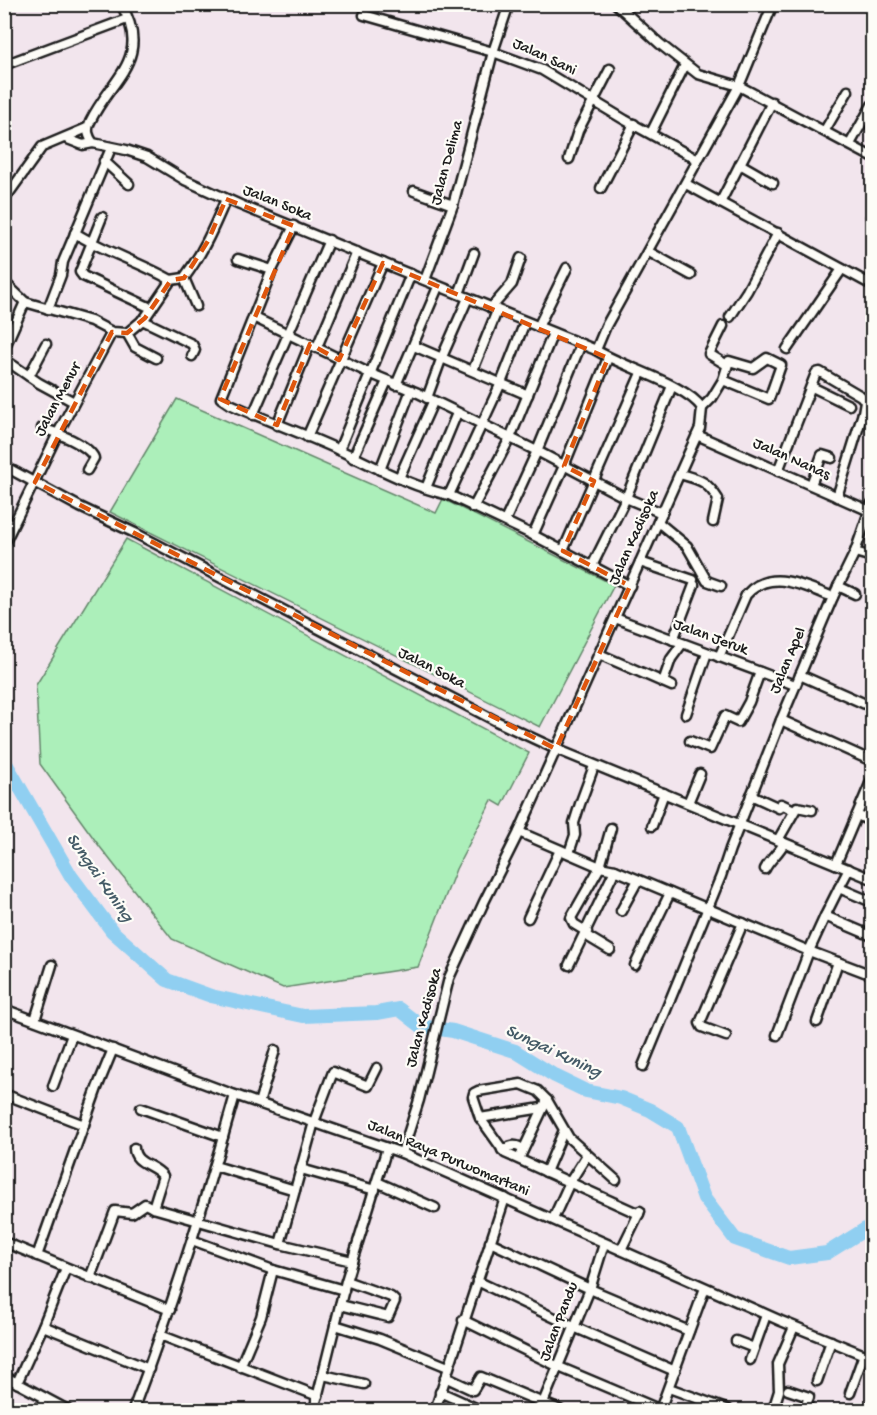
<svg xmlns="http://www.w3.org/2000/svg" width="877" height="1415" viewBox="0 0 877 1415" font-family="'Gochi Hand',sans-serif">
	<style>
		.green { fill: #acefba; stroke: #64866b; stroke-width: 1.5 }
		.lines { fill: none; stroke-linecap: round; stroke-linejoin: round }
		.river { stroke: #90cff1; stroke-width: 14 }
		.minor-casing { stroke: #1c1c1c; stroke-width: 13 }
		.minor { stroke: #fdfcf7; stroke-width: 8 }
		.marked { fill: none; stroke: #de560d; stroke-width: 4.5; stroke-dasharray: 12 8; stroke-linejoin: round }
		.labels { text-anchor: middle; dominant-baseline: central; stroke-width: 4.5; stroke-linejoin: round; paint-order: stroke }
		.street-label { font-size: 16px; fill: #1c1c1c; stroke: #fdfcf7 }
		.water-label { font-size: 18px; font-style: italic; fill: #455b67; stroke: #fdfcf7 }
	</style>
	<rect width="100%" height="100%" fill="#f2e5ed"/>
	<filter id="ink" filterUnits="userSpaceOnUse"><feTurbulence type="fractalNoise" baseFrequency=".0167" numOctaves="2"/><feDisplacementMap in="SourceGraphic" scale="12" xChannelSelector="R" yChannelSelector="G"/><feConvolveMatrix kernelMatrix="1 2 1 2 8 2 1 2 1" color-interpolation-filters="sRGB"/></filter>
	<g filter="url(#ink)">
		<g class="green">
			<path d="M177 399 436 513 443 499 614 585 540 727 110 512Z"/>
			<path d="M126 539 529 753 502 806 492 800 456 869 418 967 283 988 172 939 100 847 40 764 36 685Z"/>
		</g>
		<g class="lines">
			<path class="river" d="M4 760 71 876 112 931 167 980 211 996 303 1016 377 1013 399 1009 421 1026 453 1031 515 1051 555 1076 586 1091 621 1098 650 1110 678 1127 704 1198 735 1239 789 1258 827 1253 872 1225"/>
			<defs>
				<g id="minor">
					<path d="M121 4C153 59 111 78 90 122 86 130 88 136 93 143L126 150 147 157 185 180 240 205 596 350"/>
					<path d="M616 4 660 44 698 74 739 86 872 157"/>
					<path d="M364 15 493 52 542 70 625 120 698 160"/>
					<path d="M4 65 127 19"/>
					<path d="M825 130 848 91"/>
					<path d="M651 133 685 65"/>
					<path d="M65 138 83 145 93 143"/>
					<path d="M850 144 872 105"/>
					<path d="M569 159 578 131 610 69"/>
					<path d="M104 161 129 184"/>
					<path d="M740 164 773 183"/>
					<path d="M686 184 872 285"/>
					<path d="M601 188 634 124"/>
					<path d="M414 191 453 205"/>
					<path d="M4 200 42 147 87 128"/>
					<path d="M720 203 772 102"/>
					<path d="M102 217 80 272 83 276 151 308"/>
					<path d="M871 217 872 215"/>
					<path d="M294 226 272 270 221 398 230 404C265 420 302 433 337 449 374 466 409 486 449 495L501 383 525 322"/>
					<path d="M75 233C105 252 140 262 171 280"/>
					<path d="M649 252 691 275"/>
					<path d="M238 259 272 270"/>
					<path d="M184 278 196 306"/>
					<path d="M425 280 453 205 493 52 509 4"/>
					<path d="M4 282 25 302 91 321 112 332 127 333 145 318 171 280 184 278C203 253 214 227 226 199"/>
					<path d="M459 294 474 253"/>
					<path d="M491 308 512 284 521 258"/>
					<path d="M48 309 61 275 63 262 111 148"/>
					<path d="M253 317 369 373 418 393 537 451 626 498 662 513"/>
					<path d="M730 317 747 291 778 233"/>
					<path d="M142 320 192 344 195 350 192 356"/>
					<path d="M723 326 709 354 727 365"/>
					<path d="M538 327 567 268"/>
					<path d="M127 333 135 347 156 358"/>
					<path d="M414 346 528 395"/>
					<path d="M317 347 357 252"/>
					<path d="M4 349 25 302"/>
					<path d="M787 349 842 269"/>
					<path d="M4 359 39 383 74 402"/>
					<path d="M473 370 497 311"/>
					<path d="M29 376 46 344"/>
					<path d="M396 385 438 287"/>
					<path d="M812 387 849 405"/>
					<path d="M427 398 442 357 468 298"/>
					<path d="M702 408 712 398 723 380 729 361 753 368 767 358 781 365 769 399 723 380"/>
					<path d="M863 413 872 417"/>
					<path d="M253 415 329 240"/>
					<path d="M277 425 310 344"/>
					<path d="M42 428C56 432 89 445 94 458L87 470"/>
					<path d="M697 435 872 512"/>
					<path d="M307 437 383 263"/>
					<path d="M339 450 411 274"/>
					<path d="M353 458 387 381"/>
					<path d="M4 466 80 507 135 533 496 721 556 749 872 879"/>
					<path d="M380 470 411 390"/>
					<path d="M778 471 816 373 820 372 861 396 865 401 863 413 837 497"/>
					<path d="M680 474C700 480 706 480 718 499L713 522"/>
					<path d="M399 478 433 402"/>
					<path d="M811 485 822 455 832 458"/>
					<path d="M426 488 457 413"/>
					<path d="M449 495 533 535 630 586"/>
					<path d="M473 508 510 438 553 333"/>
					<path d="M505 521 537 451 581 344"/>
					<path d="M658 522 687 546 707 581 721 586"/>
					<path d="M533 535 564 466 608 358"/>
					<path d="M4 544 58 433 112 332"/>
					<path d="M563 551 641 373"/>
					<path d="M855 552 872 557"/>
					<path d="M640 562 693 580"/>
					<path d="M592 566 626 498 672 386"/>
					<path d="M838 586 855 594"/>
					<path d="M615 618 795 685"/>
					<path d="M673 640 694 585"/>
					<path d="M599 654 672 686"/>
					<path d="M719 657 746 595C770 567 804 586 833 597"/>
					<path d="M800 675 872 707"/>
					<path d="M663 682 671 659 682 644"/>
					<path d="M686 714 707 653"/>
					<path d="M781 720 872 761"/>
					<path d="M690 741 710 749 725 716 738 722 749 702 760 672"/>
					<path d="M751 795 779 808 781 804 794 810"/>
					<path d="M688 803 700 774"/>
					<path d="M857 815 872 822"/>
					<path d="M652 826 664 793"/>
					<path d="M519 832 600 867 615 870 809 951 872 975"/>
					<path d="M778 840 797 807 812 810"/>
					<path d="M569 853 575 835 574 823 580 804 594 766"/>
					<path d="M836 864 872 779"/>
					<path d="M765 869C770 859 779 853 784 843"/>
					<path d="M849 869 839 888 872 902"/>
					<path d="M621 911 638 880"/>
					<path d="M825 916 839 888"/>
					<path d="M528 918 560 850"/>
					<path d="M587 932 574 924 571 918 600 867 611 828"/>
					<path d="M585 935 610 950"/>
					<path d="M4 950H5"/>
					<path d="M569 965 615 870"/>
					<path d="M635 965 670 893"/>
					<path d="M4 1009 235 1095 402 1153 781 1321 872 1358"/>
					<path d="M35 1020 52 965"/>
					<path d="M817 1022 838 962"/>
					<path d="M777 1035 809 951 825 916 872 936"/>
					<path d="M726 1036 702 1027 700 1023 743 923"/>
					<path d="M643 1066 721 876 730 849 781 720 833 597 855 552 872 503"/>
					<path d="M53 1086 72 1035"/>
					<path d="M4 1094 84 1125"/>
					<path d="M259 1103 275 1050"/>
					<path d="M141 1108 223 1137"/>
					<path d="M480 1118 542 1108"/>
					<path d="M134 1148C134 1164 154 1164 163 1176L153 1208 280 1244 352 1261"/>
					<path d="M502 1150C511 1146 516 1143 523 1150"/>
					<path d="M402 1153 419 1100 449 978 484 902 519 832 700 428 702 408C686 384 622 367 596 350L606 326 739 86 773 4"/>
					<path d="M519 1159 547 1100"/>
					<path d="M215 1166 295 1190"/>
					<path d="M301 1169 375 1190"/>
					<path d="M546 1172 564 1130"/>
					<path d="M616 1180 569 1138 547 1100 538 1091 521 1084 478 1091 474 1093 473 1097 480 1118 505 1153 639 1214"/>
					<path d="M377 1182 435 1208"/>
					<path d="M553 1219 570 1182 587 1155"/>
					<path d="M192 1240 273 1270 344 1290"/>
					<path d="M4 1242 170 1310"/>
					<path d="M490 1242 590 1289 689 1331"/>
					<path d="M280 1244 314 1122 333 1072 368 1086 377 1068"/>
					<path d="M621 1250 640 1211"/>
					<path d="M37 1256 97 1088 113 1049"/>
					<path d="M90 1278 115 1211 132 1213 145 1204 153 1208"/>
					<path d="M477 1281 574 1327 675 1371"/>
					<path d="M340 1305 388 1317 395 1301 391 1297 346 1281"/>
					<path d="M463 1320 559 1367 661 1410"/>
					<path d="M335 1325 380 1339 448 1367"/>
					<path d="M43 1326 149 1369"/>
					<path d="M160 1335 318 1396"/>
					<path d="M736 1341 754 1348"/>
					<path d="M750 1360 766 1315"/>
					<path d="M240 1367 261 1317 273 1270"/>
					<path d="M323 1375 364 1384"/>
					<path d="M4 1376 68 1410"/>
					<path d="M445 1377 473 1390 481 1377 560 1410"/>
					<path d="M817 1381 831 1341"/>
					<path d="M17 1383 43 1326 66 1268"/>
					<path d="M669 1388 729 1410"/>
					<path d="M788 1390 809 1397 804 1410"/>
					<path d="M440 1392 480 1410"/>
					<path d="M850 1393 864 1354"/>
					<path d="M40 1410 45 1398"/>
					<path d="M133 1410C172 1307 205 1202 235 1095"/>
					<path d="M314 1410 346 1281 387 1148"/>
					<path d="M435 1410 505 1198"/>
					<path d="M540 1410 590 1289 604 1244"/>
					<path d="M660 1410 705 1288"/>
					<path d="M773 1410 779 1391 778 1364 794 1327"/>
					<path d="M870 1410 872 1403"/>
				</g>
			</defs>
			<use href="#minor" class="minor-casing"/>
			<use href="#minor" class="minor"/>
		</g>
	</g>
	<path class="marked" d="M226 199 294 226 220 399 277 425 310 344 339 360 383 263 608 358 564 466 594 481 563 551 630 586 556 749 35 482 112 332 127 333 145 318 171 280 184 278 208 241Z"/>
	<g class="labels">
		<g class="street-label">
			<text transform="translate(544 58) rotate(25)">Jalan Sani</text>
			<text transform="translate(448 163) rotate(-75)">Jalan Delima</text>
			<text transform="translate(277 204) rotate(22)">Jalan Soka</text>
			<text transform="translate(59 400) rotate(-62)">Jalan Menur</text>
			<text transform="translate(791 460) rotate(24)">Jalan Nanas</text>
			<text transform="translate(635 538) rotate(-66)">Jalan Kadisoka</text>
			<text transform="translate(710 638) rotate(20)">Jalan Jeruk</text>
			<text transform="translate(789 661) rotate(-67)">Jalan Apel</text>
			<text transform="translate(431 669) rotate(27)">Jalan Soka</text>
			<text transform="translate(425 1018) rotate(-75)">Jalan Kadisoka</text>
			<text transform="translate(448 1159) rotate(23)">Jalan Raya Purwomartani</text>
			<text transform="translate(560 1322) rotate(-69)">Jalan Pandu</text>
		</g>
		<g class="water-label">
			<text transform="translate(99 878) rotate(55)">Sungai Kuning</text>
			<text transform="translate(553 1052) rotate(25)">Sungai Kuning</text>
		</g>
	</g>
	<rect width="877" height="1415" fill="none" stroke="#fdfcf7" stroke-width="24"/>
	<rect x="12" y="12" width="853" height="1391" fill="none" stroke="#1c1c1c" stroke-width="2" filter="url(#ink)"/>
</svg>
